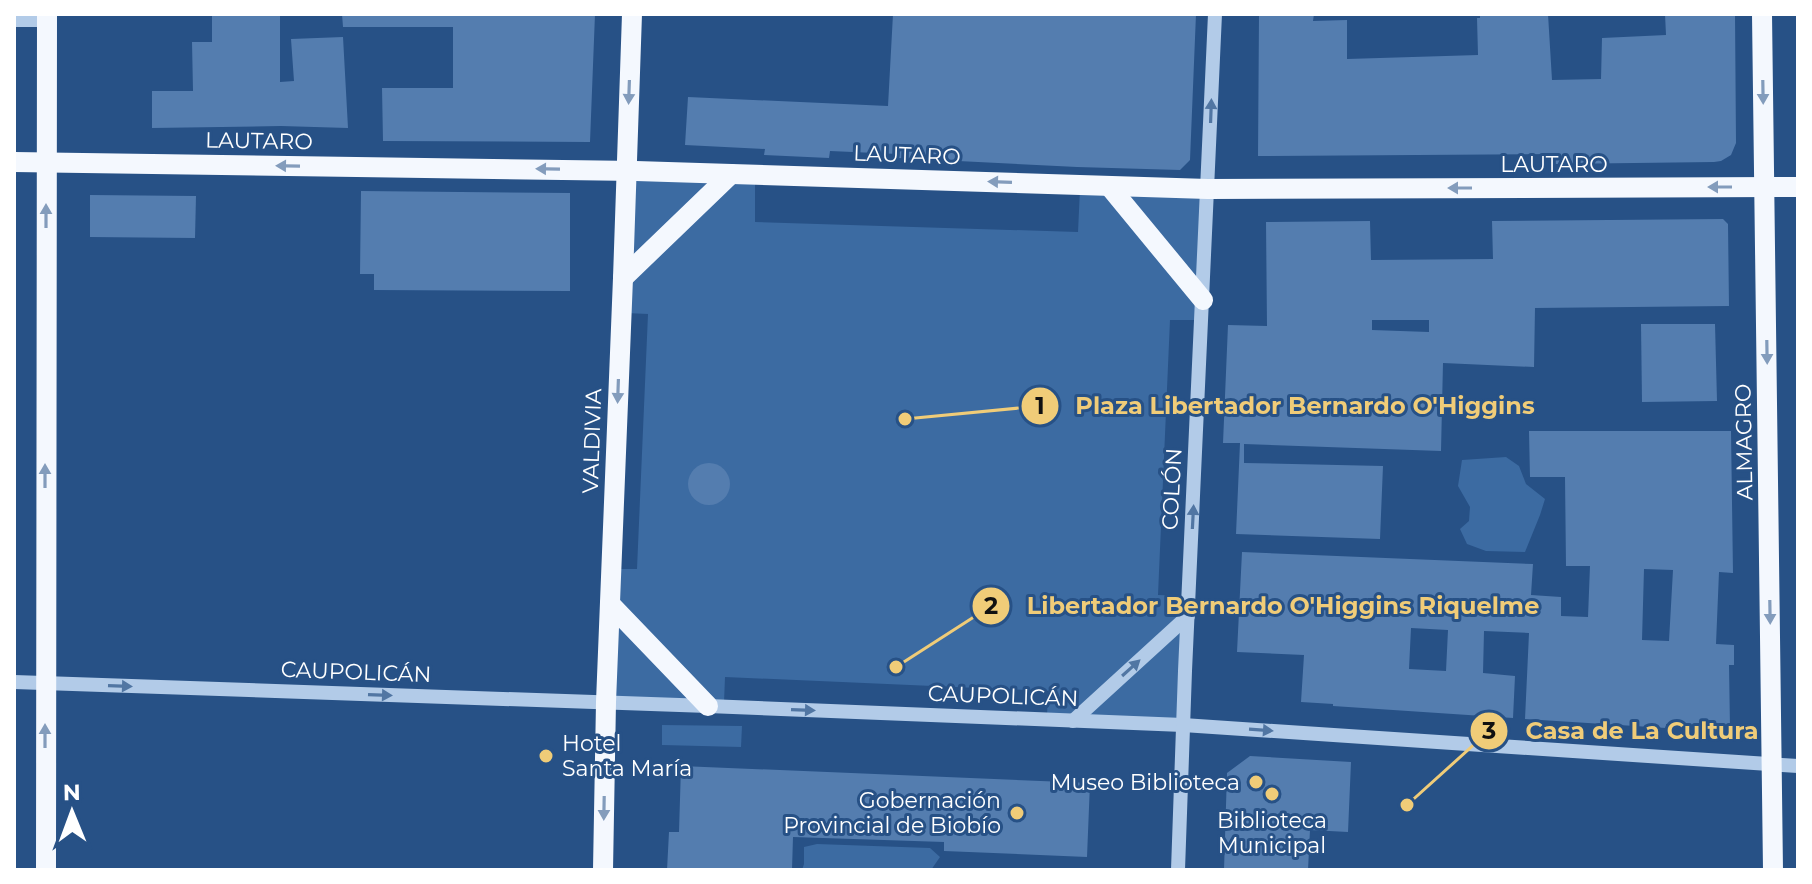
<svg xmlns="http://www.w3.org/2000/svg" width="1812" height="884" viewBox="0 0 1812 884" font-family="Montserrat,sans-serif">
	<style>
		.green { fill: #3c6ba2 }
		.building { fill: #547daf; fill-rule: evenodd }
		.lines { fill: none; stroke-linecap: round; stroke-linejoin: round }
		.minor { stroke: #b2cbe8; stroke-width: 14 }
		.major { stroke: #f4f8fe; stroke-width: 20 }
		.oneway { fill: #839cbc }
		.oneway2 { fill: #5176a3 }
		.poi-dot { fill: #f0cc78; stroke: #275186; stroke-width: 3 }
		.labels { text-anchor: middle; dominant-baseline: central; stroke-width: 6; stroke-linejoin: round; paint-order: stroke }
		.street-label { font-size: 22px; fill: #fff; stroke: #275186 }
		.poi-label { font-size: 22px; fill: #fff; stroke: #275186; text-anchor: end }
		.leader { fill: none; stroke: #f0cc78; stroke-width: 3 }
		.callout-dot { fill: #f0cc78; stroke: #275186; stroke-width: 3 }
		.mark-label { font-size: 24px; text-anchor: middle; font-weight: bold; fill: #111 }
		.callout-label { font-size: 24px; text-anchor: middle; font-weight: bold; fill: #f0cc78; stroke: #275186; stroke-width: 6; stroke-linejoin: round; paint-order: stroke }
	</style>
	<rect width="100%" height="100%" fill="#275186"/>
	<g class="green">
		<path d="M630 174 755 178V222L1078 232 1080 189 1204 192 1198 320H1170L1158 595 1186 596 1179 721 1047 717 1048 691 725 677 724 703 611 699 615 569H637L648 314 626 313Z"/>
		<path d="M1506 457 1519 466 1526 484 1545 499 1540 515 1525 552 1486 551 1467 544 1460 529 1469 521 1470 507 1458 486 1462 460Z"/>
		<path d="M662 725 742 726 741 747 662 745Z"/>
		<path d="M817 844 930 848 940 857 931 870H854L848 868 844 870H802L804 864V847Z"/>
	</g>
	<g class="building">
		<path d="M212 14H280V82L294 81 291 39 343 37 348 128 281 126 152 128V91H193L192 42H212Z"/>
		<path d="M342 14H595L590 142 383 141 382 88H453V27H343Z"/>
		<path d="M893 14H1196L1190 160 1180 170 1077 167 898 158V154L830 151 829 158 764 155 765 149 685 145 688 97 888 106Z"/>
		<path d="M1259 14H1314L1313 21 1347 20V59L1478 55 1477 18H1480V14H1548L1552 80 1601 79 1602 38 1666 35 1665 14H1735L1736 143 1731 155 1721 161 1714 162 1555 164V154L1258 156Z"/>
		<path d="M361 191 570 193V291L374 290V274H360Z"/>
		<path d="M90 195 196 196 195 238 90 237Z"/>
		<path d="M1723 219 1728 224 1729 306 1535 308 1534 367 1443 363 1441 451 1244 444V463L1383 466 1380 539 1236 534 1240 443H1223L1228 325 1267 326 1266 222 1370 221 1371 260 1493 259 1492 221ZM1372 320H1429V332L1372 330Z"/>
		<path d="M1641 324H1715L1717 401 1642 402Z"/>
		<path d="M1529 431H1731L1733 573 1719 572 1716 644 1734 645V665H1729L1730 728 1666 724V728L1525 719 1529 633 1484 631 1483 673 1515 676 1513 718 1333 706V704L1301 702 1304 655 1237 652 1242 552 1533 564 1531 595 1561 597V616L1588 617 1590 566H1566L1565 477H1530ZM1644 569 1673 570 1669 641 1642 640ZM1411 628 1448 630 1446 671 1409 669Z"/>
		<circle cx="709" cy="484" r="21"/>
		<path d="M1250 756 1351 762 1348 832 1310 830 1308 870H1224L1227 773Z"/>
		<path d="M681 766 1090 783 1087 857 944 851V842L793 837 792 870H667L669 832H679Z"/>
	</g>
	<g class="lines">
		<g class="minor">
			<path d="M14 20H47"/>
			<path d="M14 682 708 706 1183 725 1798 766"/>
			<path d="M1073 721 1188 616"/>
			<path d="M1178 870 1185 671 1215 14"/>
		</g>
		<g class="major">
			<path d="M1762 14 1773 870"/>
			<path d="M14 162 636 171 1208 189 1798 187"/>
			<path d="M1109 186 1203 300"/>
			<path d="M623 278 731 174"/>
			<path d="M610 604 708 706"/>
			<path d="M46 870 47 14"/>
			<path d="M603 870 606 702 623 278 632 14"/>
		</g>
	</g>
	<defs><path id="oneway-solid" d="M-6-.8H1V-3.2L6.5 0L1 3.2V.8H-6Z" transform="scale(2)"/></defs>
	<g class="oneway">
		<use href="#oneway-solid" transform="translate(629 92) rotate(92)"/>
		<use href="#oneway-solid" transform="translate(1763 92) rotate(89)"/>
		<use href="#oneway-solid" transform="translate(288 166) rotate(-179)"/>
		<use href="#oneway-solid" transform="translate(548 169) rotate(-179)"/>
		<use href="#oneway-solid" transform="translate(1000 182) rotate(-178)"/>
		<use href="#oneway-solid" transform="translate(1720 187) rotate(180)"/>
		<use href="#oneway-solid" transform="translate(1460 188) rotate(180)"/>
		<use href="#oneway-solid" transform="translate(46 216) rotate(-90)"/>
		<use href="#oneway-solid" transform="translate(1767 352) rotate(89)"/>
		<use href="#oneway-solid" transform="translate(618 391) rotate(92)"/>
		<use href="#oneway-solid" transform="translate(45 476) rotate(-90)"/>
		<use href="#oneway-solid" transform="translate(1770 612) rotate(89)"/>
		<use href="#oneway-solid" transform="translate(45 736) rotate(-90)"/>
		<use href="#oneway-solid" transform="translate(604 808) rotate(91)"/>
	</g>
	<g class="oneway2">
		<use href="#oneway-solid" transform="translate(1211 111) rotate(-88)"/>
		<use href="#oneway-solid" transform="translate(1193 517) rotate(-87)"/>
		<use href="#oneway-solid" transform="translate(1131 668) rotate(-42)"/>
		<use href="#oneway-solid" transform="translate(120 686) rotate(2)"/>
		<use href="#oneway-solid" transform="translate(380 695) rotate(2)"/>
		<use href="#oneway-solid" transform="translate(803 710) rotate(2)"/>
		<use href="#oneway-solid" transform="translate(1261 730) rotate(4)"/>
	</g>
	<g class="poi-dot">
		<circle cx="546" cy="756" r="8"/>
		<circle cx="1256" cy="782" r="8"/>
		<circle cx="1272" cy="794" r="8"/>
		<circle cx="1017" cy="813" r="8"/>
	</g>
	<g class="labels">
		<g class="street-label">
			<text transform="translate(259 141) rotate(1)">LAUTARO</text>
			<text transform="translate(907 155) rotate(2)">LAUTARO</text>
			<text x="1554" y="164">LAUTARO</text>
			<text transform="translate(592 441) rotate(-88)">VALDIVIA</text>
			<text transform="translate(1744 442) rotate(-91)">ALMAGRO</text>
			<text transform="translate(1172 489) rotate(-87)">COLÓN</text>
			<text transform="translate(356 672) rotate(2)">CAUPOLICÁN</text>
			<text transform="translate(1003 696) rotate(2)">CAUPOLICÁN</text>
		</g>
		<g class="poi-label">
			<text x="562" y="743" text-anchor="start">Hotel<tspan x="562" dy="25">Santa María</tspan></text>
			<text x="1240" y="782">Museo Biblioteca</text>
			<text x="1001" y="800">Gobernación<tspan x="1001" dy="25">Provincial de Biobío</tspan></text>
			<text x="1272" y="820" text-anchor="middle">Biblioteca<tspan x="1272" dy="25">Municipal</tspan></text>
		</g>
	</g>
	<path class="leader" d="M905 419L1040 406M896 667L991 606M1407 805L1489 731"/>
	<g class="callout-dot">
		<circle cx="905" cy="419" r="8"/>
		<circle cx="896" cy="667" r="8"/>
		<circle cx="1407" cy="805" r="8"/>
		<circle cx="1040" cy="406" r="20"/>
		<circle cx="991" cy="606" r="20"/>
		<circle cx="1489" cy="731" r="20"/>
	</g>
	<g class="mark-label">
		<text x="1040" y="414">1</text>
		<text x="991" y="614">2</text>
		<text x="1489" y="739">3</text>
	</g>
	<g class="callout-label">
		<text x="1305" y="414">Plaza Libertador Bernardo O'Higgins</text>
		<text x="1283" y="614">Libertador Bernardo O'Higgins Riquelme</text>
		<text x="1642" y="739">Casa de La Cultura</text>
	</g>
	<rect width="1812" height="884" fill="none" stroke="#ffffff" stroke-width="32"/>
	<g transform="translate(72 812) rotate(359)" stroke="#275186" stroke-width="6" paint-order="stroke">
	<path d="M0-6L14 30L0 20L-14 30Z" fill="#ffffff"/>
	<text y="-12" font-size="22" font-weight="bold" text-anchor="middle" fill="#ffffff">N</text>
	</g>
</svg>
